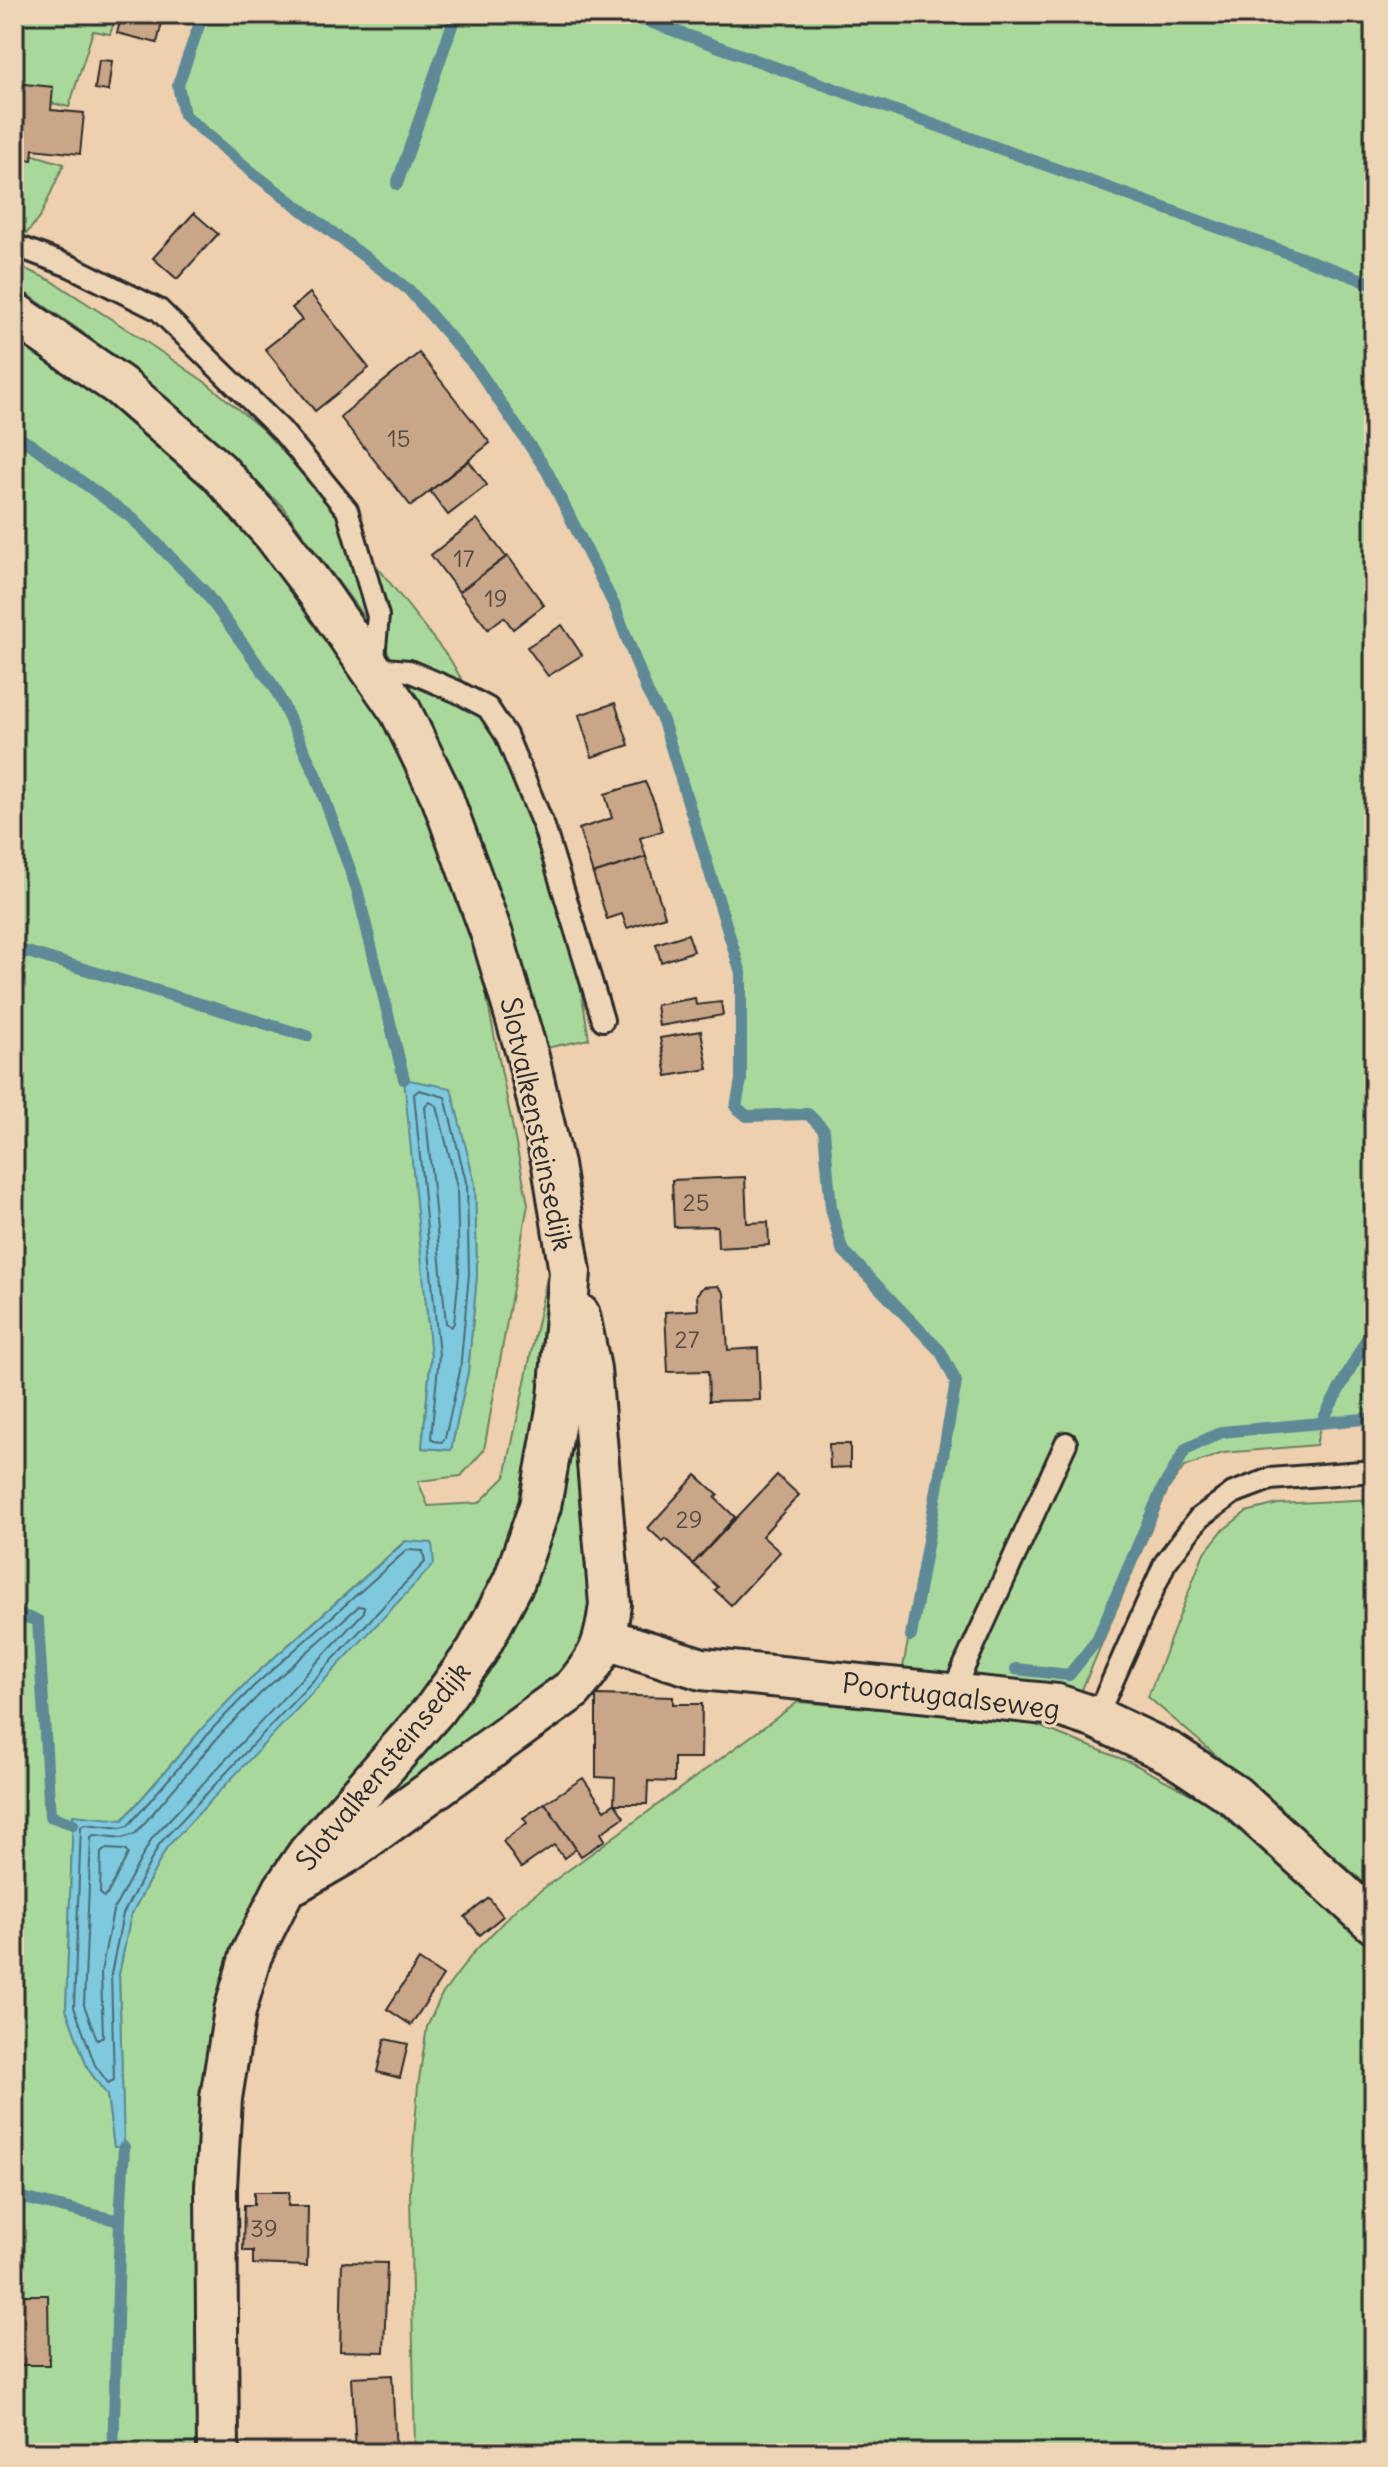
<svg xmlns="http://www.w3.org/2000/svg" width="1388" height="2467" viewBox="0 0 1388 2467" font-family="Delius,sans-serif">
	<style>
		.green { fill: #a9d99a; stroke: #6a8262; stroke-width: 2; fill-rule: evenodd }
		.water { fill: #7ec9de; stroke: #5d8a96; stroke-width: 2 }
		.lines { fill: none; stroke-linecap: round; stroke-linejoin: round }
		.shore { stroke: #4c6a73; stroke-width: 2 }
		.stream { stroke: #5d8a96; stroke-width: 12 }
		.building { fill: #caa688; stroke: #2b2b2b; stroke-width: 2 }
		.service-casing { stroke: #2b2b2b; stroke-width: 26 }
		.minor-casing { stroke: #2b2b2b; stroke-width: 46 }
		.service { stroke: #eed5b6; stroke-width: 20 }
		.minor { stroke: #eed5b6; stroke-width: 40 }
		.labels { text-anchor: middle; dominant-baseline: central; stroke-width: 6; stroke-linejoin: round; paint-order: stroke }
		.number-label { font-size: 24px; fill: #534a42 }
		.street-label { font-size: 28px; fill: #2b2b2b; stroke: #eed5b6 }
	</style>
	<rect width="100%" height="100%" fill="#eecfae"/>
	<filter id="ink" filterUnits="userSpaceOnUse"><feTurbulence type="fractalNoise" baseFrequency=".0125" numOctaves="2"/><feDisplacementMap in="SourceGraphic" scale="16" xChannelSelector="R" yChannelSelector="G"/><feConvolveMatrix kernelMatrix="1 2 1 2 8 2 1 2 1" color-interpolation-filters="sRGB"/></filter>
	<g filter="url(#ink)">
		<g class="green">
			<path d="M14 14H117L110 34 93 31 69 107 15 95 14 99Z"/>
			<path d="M203 14H1374V1418L1321 1423 1316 1445 1223 1453 1184 1467 1168 1489 1081 1692 902 1673 956 1381 941 1352 842 1249 831 1208 824 1130 808 1114 747 1116 736 1107 741 1080V973L663 721 647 691 615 606 547 471 476 367 409 290 253 173 184 115 178 85Z"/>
			<path d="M14 149 64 164 40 217 27 233 14 227Z"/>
			<path d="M14 264 52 281 142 339 208 384 263 430 312 483 451 661 506 757 540 844 578 971 589 1039 546 1048 496 886 479 848 461 785 412 693 377 634 282 506 152 387 84 333 14 285Z"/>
			<path d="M14 331 155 436 216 495 276 561 375 704 415 777 476 944 528 1204 484 1450 461 1476 418 1481 428 1506 479 1503 505 1477 547 1277 534 1438 521 1501 504 1553 460 1649 255 1906 206 2453H14ZM405 1079 475 1184 477 1275 468 1372 451 1450 422 1448 431 1356ZM405 1541 167 1847 131 1915 119 1974 124 2147H114L107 2095 88 2069 66 2009 73 1815 122 1821 207 1723 249 1680Z"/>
			<path d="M564 1356 591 1588 579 1658 335 1840 490 1656Z"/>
			<path d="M1374 1499V1891L1148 1697 1203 1555 1222 1531 1246 1512 1278 1504Z"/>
			<path d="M798 1702 1026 1721 1132 1763 1210 1804 1374 1950V2453H415L410 2190 418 2086 427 2027 441 1996 474 1952 518 1907Z"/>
		</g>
		<g class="water">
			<path d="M404 1079 451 1088 475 1184 477 1275 468 1372 451 1450 422 1448 431 1356Z"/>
			<path d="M406 1541 432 1543 434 1564 167 1847 131 1915 119 1974 124 2147H114L107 2095 88 2069 66 2009 73 1815 123 1820 207 1723 249 1680Z"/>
		</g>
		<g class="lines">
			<g class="shore">
				<path d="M419 1090 445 1097 467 1186 469 1274 460 1371 445 1438 442 1442 434 1441 431 1438 439 1355 414 1094Z"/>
				<path d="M430 1102 437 1106 457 1187 459 1274 454 1323 451 1327 446 1323 425 1107Z"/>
				<path d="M407 1550 423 1551 425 1562 160 1843 123 1914 111 1974 114 2080 108 2083 95 2065 74 2007 81 1826 85 1824 121 1828 128 1826 213 1728 254 1686Z"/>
				<path d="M359 1606 364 1607V1612L152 1838 113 1911 101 1972 103 2037 97 2040 84 2005 91 1837 94 1835 122 1838 135 1834 220 1735 261 1693Z"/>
				<path d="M106 1849 125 1850 128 1854 107 1895 104 1897 100 1893 101 1853Z"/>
			</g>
			<g class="stream">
				<path d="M203 14 178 85 184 115 253 173 409 290 476 367 547 471 615 607 647 691 663 721 741 973V1080L736 1107 747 1116 808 1114 824 1130 831 1208 842 1249 941 1352 956 1382 911 1636"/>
				<path d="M628 14 1374 284"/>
				<path d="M397 184 456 14"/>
				<path d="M14 435 33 446 133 519 205 592 275 688 317 778 357 889 404 1079"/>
				<path d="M14 948 307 1036"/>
				<path d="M1321 1423 1374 1325"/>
				<path d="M14 1613 38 1621 50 1816 73 1824"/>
				<path d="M1016 1669 1069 1675 1097 1640 1162 1489 1186 1449 1222 1432 1374 1418"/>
				<path d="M14 2196 120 2221 113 2453"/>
				<path d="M120 2221 124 2147"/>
			</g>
		</g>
		<g class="building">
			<path d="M122 14H164L157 43 117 33Z"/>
			<path d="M99 60 112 61 108 91 95 89Z"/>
			<path d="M14 83 53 87 51 110 84 113 80 154 33 149 32 160 14 158Z"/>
			<path d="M194 213 218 234 177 279 153 258Z"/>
			<path d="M310 293 369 368 315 411 265 349 302 320 292 308Z"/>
			<path d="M419 353 490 443 411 506 340 417Z"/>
			<path d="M469 461 487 485 448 515 430 491Z"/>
			<path d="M477 519 506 557 459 592 431 555Z"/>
			<path d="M508 556 544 605 513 629 504 617 488 629 459 592Z"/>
			<path d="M562 625 582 655 548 676 527 647Z"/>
			<path d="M615 703 629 745 592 757 579 715Z"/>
			<path d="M645 782 655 804 662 831 640 838 646 857 593 874 579 829 612 818 605 794Z"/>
			<path d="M646 857 665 916 627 928 622 914 607 919 593 874Z"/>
			<path d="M688 934 694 951 661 962 656 944Z"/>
			<path d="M695 998 696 1005 721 1002 723 1015 659 1026 656 1005Z"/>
			<path d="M701 1031 708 1069 667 1076 660 1038Z"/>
			<path d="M745 1177 747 1223 768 1222 769 1245 718 1248 717 1226 674 1227 672 1180Z"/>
			<path d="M718 1286 724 1293 728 1350 758 1348 760 1400 709 1401 708 1371 668 1372 665 1312 698 1310 697 1294 703 1287Z"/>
			<path d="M829 1444H850V1467L830 1468Z"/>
			<path d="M696 1475 718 1495 715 1498 735 1517 693 1564 666 1539 663 1542 648 1528Z"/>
			<path d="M777 1475 799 1495 762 1536 780 1552 731 1605 715 1590 718 1587 693 1564Z"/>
			<path d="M596 1695 673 1697V1704H702L701 1758H674V1782L648 1781 647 1804H615L624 1817 601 1833 605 1840 581 1856 545 1803 583 1778 605 1810 614 1804 615 1778 596 1777Z"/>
			<path d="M545 1803 576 1849 564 1858 554 1845 521 1868 503 1841 527 1823 523 1818Z"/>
			<path d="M489 1898 503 1916 480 1935 465 1917Z"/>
			<path d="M419 1960 443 1976 411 2025 387 2009Z"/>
			<path d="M385 2039 408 2044 400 2078 377 2072Z"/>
			<path d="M254 2192H289L288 2206H308L307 2266 253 2264V2251H243L244 2205H254Z"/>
			<path d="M342 2262 387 2263 384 2352 340 2351Z"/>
			<path d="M14 2295H48L49 2365H20V2406H14Z"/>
			<path d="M392 2375 396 2453H356L352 2377Z"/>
		</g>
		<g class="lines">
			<defs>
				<g id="service">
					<path d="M14 245 72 267 159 310 282 431 347 510 378 616 373 668 409 671 458 692 488 708 506 735 544 827 603 1020"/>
					<path d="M952 1693 1066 1443"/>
					<path d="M1096 1718 1165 1563 1199 1518 1233 1493 1270 1479 1374 1471"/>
				</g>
				<g id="minor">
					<path d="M14 313 120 386 218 471 274 534 320 595 401 712 442 797 492 935 528 1057 553 1165 570 1272 559 1398 540 1506 514 1581 477 1651 435 1709 308 1854 284 1889 251 1955 235 2011 221 2098 216 2187 218 2453"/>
					<path d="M606 1639 702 1669 1057 1705 1096 1718 1170 1753 1235 1796 1374 1923"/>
					<path d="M296 1882 346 1853 573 1689C600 1657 605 1645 610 1604L590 1369 579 1315"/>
				</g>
			</defs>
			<use href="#service" class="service-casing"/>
			<use href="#minor" class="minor-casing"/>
			<use href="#service" class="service"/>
			<use href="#minor" class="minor"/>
		</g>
	</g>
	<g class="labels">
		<g class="number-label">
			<text x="399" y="438">15</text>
			<text x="464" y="558">17</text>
			<text x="496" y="598">19</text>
			<text x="696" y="1202">25</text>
			<text x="687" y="1339">27</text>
			<text x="689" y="1519">29</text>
			<text x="264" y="2228">39</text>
		</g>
		<g class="street-label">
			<text transform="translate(537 1124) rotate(78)">Slotvalkensteinsedijk</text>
			<text transform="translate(951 1696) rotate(7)">Poortugaalseweg</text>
			<text transform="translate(383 1766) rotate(-51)">Slotvalkensteinsedijk</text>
		</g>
	</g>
	<rect width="1388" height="2467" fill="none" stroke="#eed5b6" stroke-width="48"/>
	<rect x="24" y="24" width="1340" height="2419" fill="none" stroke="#2b2b2b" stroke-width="3" filter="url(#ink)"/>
</svg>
